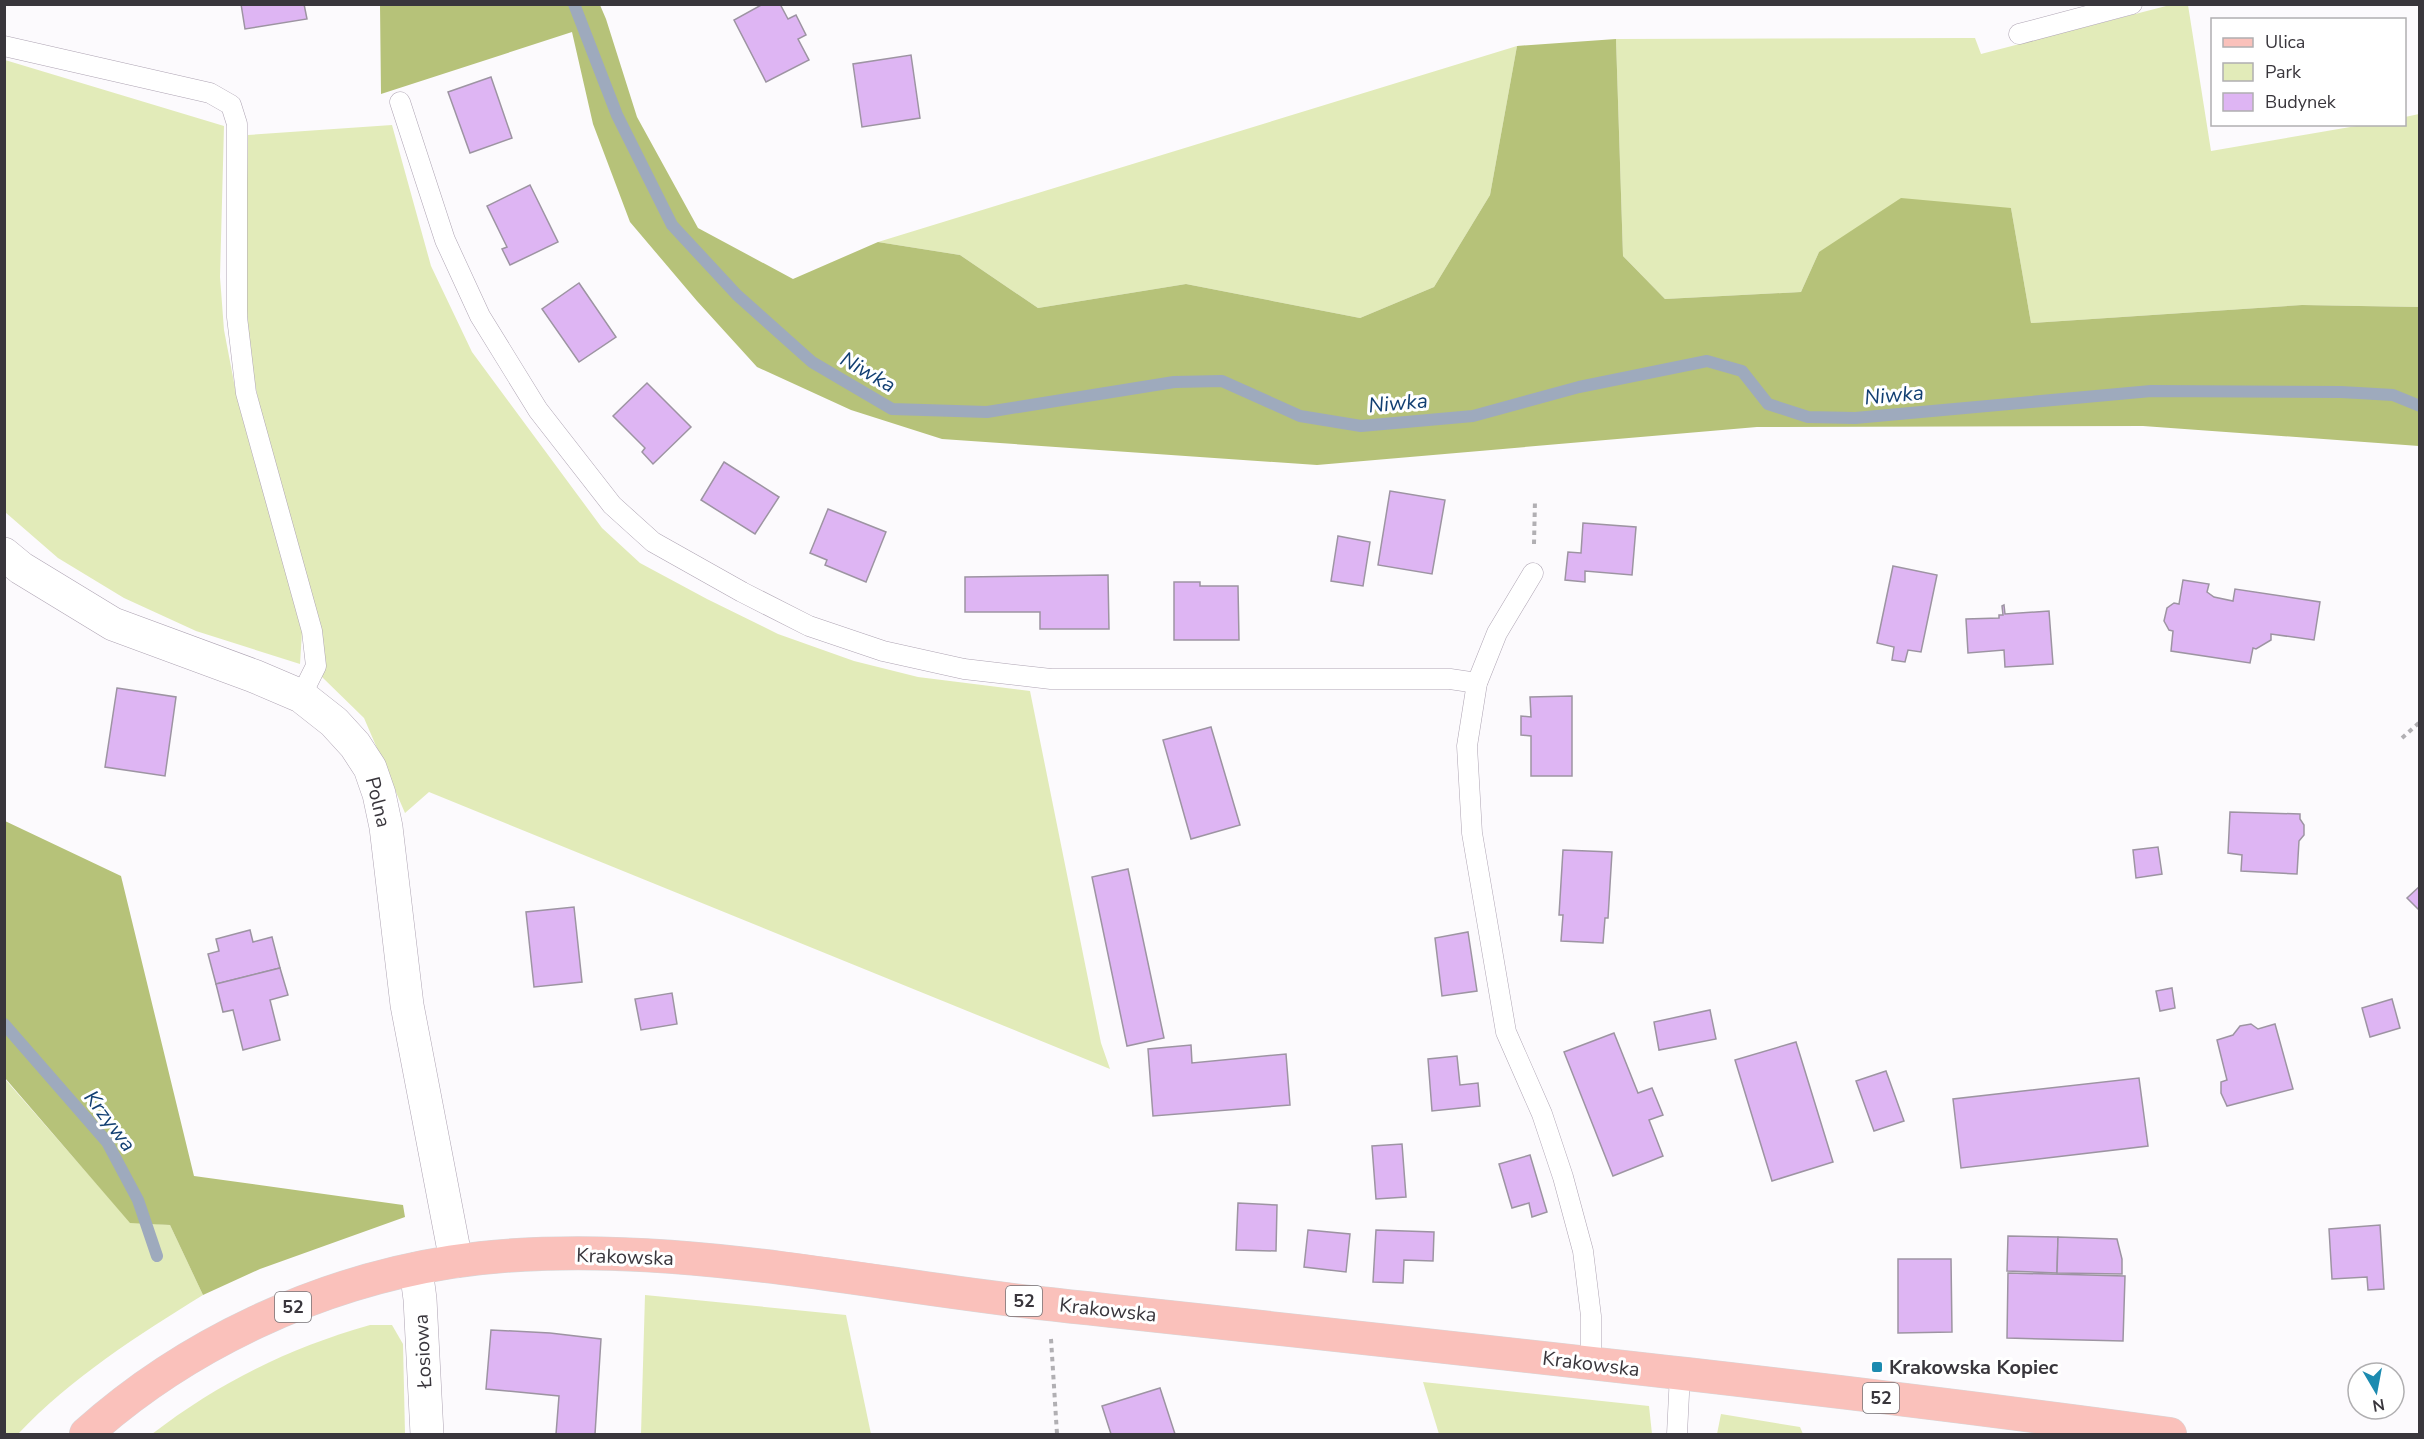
<svg xmlns="http://www.w3.org/2000/svg" width="2424" height="1439" viewBox="0 0 2424 1439" font-family="'Nunito Sans',sans-serif">
	<style>
		.green { fill: #e2ebb9 }
		.forest { fill: #b6c279 }
		.lines { fill: none; stroke-linecap: round; stroke-linejoin: round }
		.stream { stroke: #9eaabd; stroke-width: 12 }
		.building { fill: #deb5f3; stroke: #9d94a2; stroke-width: 1.5 }
		.service-casing { stroke: #aea4b3; stroke-width: 21 }
		.minor-casing { stroke: #aea4b3; stroke-width: 34 }
		.tertiary-casing { stroke: #aea4b3; stroke-width: 34 }
		.primary-casing { stroke: #d7d7d8; stroke-width: 34 }
		.path { stroke: #b1afb3; stroke-width: 4; stroke-dasharray: 4.5 4.5; stroke-linecap: butt }
		.service { stroke: #fff; stroke-width: 20 }
		.minor { stroke: #fff; stroke-width: 33 }
		.tertiary { stroke: #fff; stroke-width: 33 }
		.primary { stroke: #fac1bb; stroke-width: 33 }
		.poi-dot { fill: #1c8bb0; stroke: #fff; stroke-width: 2 }
		.labels { text-anchor: middle; dominant-baseline: central; stroke-width: 6; stroke-linejoin: round; paint-order: stroke }
		.shield { fill: #fff; stroke: #747276; stroke-width: 1.5 }
		.shield-label { font-size: 18px; font-weight: bold; fill: #39363c }
		.street-label { font-size: 20px; fill: #39363c; stroke: #fff }
		.poi-label { font-size: 20px; font-weight: bold; fill: #39363c; stroke: #fff; text-anchor: start }
		.water-label { font-size: 21px; font-style: italic; fill: #123f72; stroke: #fff }
	</style>
	<rect width="100%" height="100%" fill="#fcfafd"/>
	<g class="green">
		<path d="M2170 5H2188L2211 151 2362 125 2404 124 2405 117 2419 114V307L2302 305 2031 323 2011 208 1819 252 1801 292 1665 299 1623 256 1616 39 1975 38 1981 54Z"/>
		<path d="M1517 46 1490 195 1434 287 1360 318 1186 284 1038 308 960 255 878 242Z"/>
		<path d="M5 60 224 126 220 277 224 330 237 398 302 632 300 664 196 631 124 598 58 558 5 512Z"/>
		<path d="M392 125 431 266 472 352 602 528 640 563 707 599 778 634 854 661 918 677 1030 691 1101 1043 1110 1069 429 792 405 813 364 718 322 677C313 581 277 489 257 394 240 309 247 221 248 135Z"/>
		<path d="M4 1078 130 1222 170 1225 203 1295C138 1335 71 1378 18 1434H4Z"/>
		<path d="M645 1295 846 1315 871 1434H641Z"/>
		<path d="M370 1325H392L403 1344 405 1434H152C218 1383 289 1348 370 1325Z"/>
		<path d="M1423 1382 1649 1406 1652 1434H1439Z"/>
		<path d="M1721 1414 1800 1427 1803 1434H1717Z"/>
	</g>
	<g class="forest">
		<path d="M380 5H600L606 19 637 117 698 228 793 279 878 242 960 255 1038 308 1186 284 1360 318 1434 287 1490 195 1517 46 1616 39 1623 256 1665 299 1801 292 1819 252 1901 198 2011 208 2031 323 2302 305 2419 307V446L2143 426 1757 427 1317 465 942 439 851 410 757 367 697 301 630 222 593 124 572 32 381 94Z"/>
		<path d="M5 821 121 876 194 1176 403 1205 405 1217 260 1269 203 1295 170 1225 130 1223 5 1078Z"/>
	</g>
	<g class="lines">
		<g class="stream">
			<path d="M574 4 617 115 672 225 737 295 812 362 892 409 987 412 1174 382 1222 381 1300 416 1361 426 1473 416 1579 387 1707 361 1742 371 1768 404 1808 417 1855 418 2151 391 2341 392 2393 395 2420 406"/>
			<path d="M4 1024 107 1142 138 1200 157 1256"/>
		</g>
	</g>
	<g class="building">
		<path d="M241 4H304L307 19 245 29Z"/>
		<path d="M763 4H780L788 19 796 15 806 35 798 39 809 60 766 82 734 20Z"/>
		<path d="M911 55 920 118 862 127 853 64Z"/>
		<path d="M491 77 512 138 470 153 448 92Z"/>
		<path d="M530 185 558 242 510 265 502 249 507 247 487 206Z"/>
		<path d="M579 283 616 337 579 362 542 309Z"/>
		<path d="M647 383 691 427 653 464 642 452 645 448 613 416Z"/>
		<path d="M724 462 779 497 755 534 701 500Z"/>
		<path d="M1390 491 1445 500 1432 574 1378 565Z"/>
		<path d="M828 509 886 532 866 582 825 565 827 560 810 553Z"/>
		<path d="M1583 523 1636 527 1632 575 1585 571V582L1565 580 1568 552 1581 553Z"/>
		<path d="M1338 536 1370 542 1363 586 1331 581Z"/>
		<path d="M1893 566 1937 575 1921 652 1908 650 1905 662 1892 660 1894 647 1877 643Z"/>
		<path d="M1108 575 1109 629H1040V612H965V577Z"/>
		<path d="M2183 580 2209 584 2207 592 2214 597 2233 601 2235 589 2320 602 2314 640 2271 634V640L2256 649 2253 648 2250 663 2171 651 2173 631 2169 630 2164 621 2167 608 2174 603 2179 604Z"/>
		<path d="M1174 582H1200V586H1238L1239 640H1174Z"/>
		<path d="M2004 605 2005 614 2049 611 2053 664 2005 667 2004 650 1968 653 1966 619 1999 618V615H2003L2002 606Z"/>
		<path d="M117 688 176 697 165 776 105 767Z"/>
		<path d="M1572 696V776H1531V736L1521 735V716L1531 717 1530 697Z"/>
		<path d="M1211 727 1240 825 1191 839 1163 740Z"/>
		<path d="M2230 812 2300 814V819L2304 825V835L2299 841 2297 874 2241 871 2242 855 2228 853Z"/>
		<path d="M2158 847 2162 874 2136 878 2133 850Z"/>
		<path d="M1563 850 1612 852 1608 918H1605L1603 943 1561 941 1563 915H1559Z"/>
		<path d="M1128 869 1164 1038 1127 1046 1092 877Z"/>
		<path d="M2420 886V911L2407 898Z"/>
		<path d="M574 907 582 982 534 987 526 912Z"/>
		<path d="M250 930 253 942 272 937 280 968 216 984 208 954 219 951 216 939Z"/>
		<path d="M1468 932 1477 991 1442 996 1435 938Z"/>
		<path d="M280 968 288 995 270 1000 280 1040 243 1050 233 1010 223 1012 216 984Z"/>
		<path d="M2172 988 2175 1008 2160 1011 2156 991Z"/>
		<path d="M672 993 677 1024 641 1030 635 999Z"/>
		<path d="M2392 999 2400 1028 2370 1037 2362 1008Z"/>
		<path d="M1710 1010 1716 1039 1659 1050 1654 1022Z"/>
		<path d="M2251 1024 2258 1029 2275 1024 2293 1089 2227 1106 2221 1093V1082L2227 1080 2217 1040 2233 1035 2240 1026Z"/>
		<path d="M1614 1033 1638 1093 1652 1088 1663 1115 1649 1120 1663 1156 1613 1176 1564 1052Z"/>
		<path d="M1796 1042 1833 1162 1772 1181 1735 1060Z"/>
		<path d="M1191 1045 1192 1063 1286 1054 1290 1105 1153 1116 1148 1049Z"/>
		<path d="M1457 1056 1460 1085 1478 1083 1480 1106 1432 1111 1428 1059Z"/>
		<path d="M1886 1071 1904 1121 1874 1131 1856 1081Z"/>
		<path d="M2139 1078 2148 1146 1961 1168 1953 1099Z"/>
		<path d="M1402 1144 1406 1197 1376 1199 1372 1146Z"/>
		<path d="M1530 1155 1547 1212 1532 1217 1529 1203 1512 1208 1499 1164Z"/>
		<path d="M1238 1203 1277 1205 1276 1251 1236 1250Z"/>
		<path d="M2380 1225 2384 1289 2368 1290 2367 1277 2332 1279 2329 1229Z"/>
		<path d="M1308 1230 1350 1234 1346 1272 1304 1267Z"/>
		<path d="M1376 1230 1434 1232 1433 1261 1404 1260 1403 1283 1373 1282Z"/>
		<path d="M2008 1236 2058 1237 2057 1273 2007 1271Z"/>
		<path d="M2058 1237 2117 1239 2122 1259V1274L2057 1273Z"/>
		<path d="M1898 1259H1951L1952 1332 1898 1333Z"/>
		<path d="M2008 1273 2125 1276 2123 1341 2007 1338Z"/>
		<path d="M491 1330 550 1333 601 1339 595 1434H556L559 1396 486 1389Z"/>
		<path d="M1160 1388 1175 1434H1111L1102 1406Z"/>
	</g>
	<g class="lines">
		<defs>
			<g id="service">
				<path d="M2019 34 2132 4"/>
				<path d="M4 46 210 93 231 105 237 124V317L246 393 312 631 316 666 301 696"/>
				<path d="M400 102 445 240 480 316 538 410 612 505 653 542 742 592 809 626 883 651 964 669 1051 679H1450L1477 683"/>
				<path d="M1533 573 1497 633 1477 683 1467 746 1472 833 1506 1032 1542 1114 1563 1177 1583 1251 1591 1316V1363"/>
				<path d="M1677 1434 1680 1374"/>
			</g>
			<path id="minor" d="M416 1269 420 1299 427 1434"/>
			<path id="tertiary" d="M4 554 21 568 113 624 254 676 301 696 334 722 355 745 370 768 379 794 386 827 407 1005 456 1261"/>
			<path id="primary" d="M86 1434C186 1344 318 1283 451 1262 640 1233 850 1282 1039 1303 1416 1344 1794 1383 2170 1434"/>
		</defs>
		<use href="#service" class="service-casing"/>
		<use href="#minor" class="minor-casing"/>
		<use href="#tertiary" class="tertiary-casing"/>
		<use href="#primary" class="primary-casing"/>
		<g class="path">
			<path d="M1534 544 1535 500"/>
			<path d="M2402 738 2420 722"/>
			<path d="M1051 1339 1057 1434"/>
		</g>
		<use href="#service" class="service"/>
		<use href="#minor" class="minor"/>
		<use href="#tertiary" class="tertiary"/>
		<use href="#primary" class="primary"/>
	</g>
	<rect class="poi-dot" x="1871" y="1361" width="12" height="12" rx="3"/>
	<g class="labels">
		<g class="shield">
			<rect x="1006" y="1286" width="36" height="30" rx="4.5"/>
			<rect x="275" y="1292" width="36" height="30" rx="4.5"/>
			<rect x="1863" y="1383" width="36" height="30" rx="4.5"/>
		</g>
		<g class="shield-label">
			<text x="1024" y="1301">52</text>
			<text x="293" y="1307">52</text>
			<text x="1881" y="1398">52</text>
		</g>
		<g class="street-label">
			<text transform="translate(378 802) rotate(76)">Polna</text>
			<text transform="translate(625 1257) rotate(2)">Krakowska</text>
			<text transform="translate(1108 1310) rotate(6)">Krakowska</text>
			<text transform="translate(423 1351) rotate(-93)">Łosiowa</text>
			<text transform="translate(1591 1364) rotate(7)">Krakowska</text>
		</g>
		<g class="poi-label">
			<text x="1889" y="1367">Krakowska Kopiec</text>
		</g>
		<g class="water-label">
			<text transform="translate(868 372) rotate(30)">Niwka</text>
			<text transform="translate(1894 395) rotate(-5)">Niwka</text>
			<text transform="translate(1398 403) rotate(-5)">Niwka</text>
			<text transform="translate(110 1121) rotate(53)">Krzywa</text>
		</g>
	</g>
	<rect width="2424" height="1439" fill="none" stroke="#39363c" stroke-width="12"/>
	<rect x="2211" y="18" width="195" height="108" fill="#ffffff" stroke="#b0afb1" stroke-width="1.5"/>
	<rect x="2223" y="38" width="30" height="9" fill="#fac1bb" stroke="#b0afb1" stroke-width="1.5"/>
	<text x="2265" y="48" font-size="18" fill="#39363c">Ulica</text>
	<rect x="2223" y="63" width="30" height="18" fill="#e2ebb9" stroke="#b0afb1" stroke-width="1.5"/>
	<text x="2265" y="78" font-size="18" fill="#39363c">Park</text>
	<rect x="2223" y="93" width="30" height="18" fill="#deb5f3" stroke="#b0afb1" stroke-width="1.5"/>
	<text x="2265" y="108" font-size="18" fill="#39363c">Budynek</text>
	<g transform="translate(2376 1391) rotate(170)"><circle r="28" fill="#ffffff" stroke="#b0afb1" stroke-width="1.5"/>
	<path d="M0-4.5L10 22L0 15L-10 22Z" fill="#1c8bb0"/>
	<text y="-9" font-size="16" font-weight="bold" text-anchor="middle" fill="#39363c">N</text>
	</g>
</svg>
